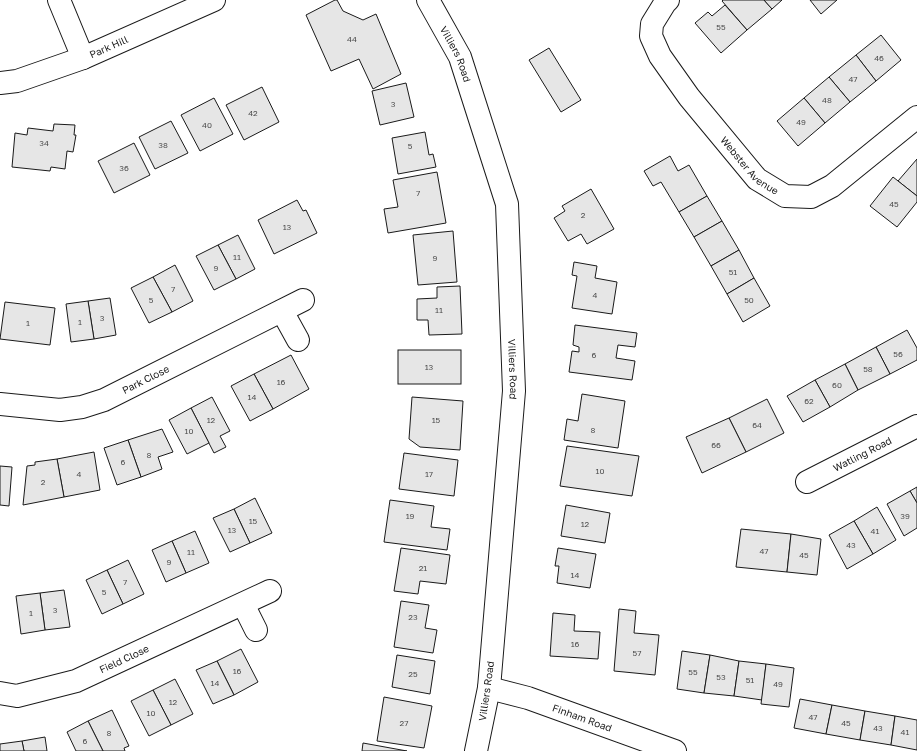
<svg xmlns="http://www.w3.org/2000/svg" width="917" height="751" viewBox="0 0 917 751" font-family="'Golos Text',sans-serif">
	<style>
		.building { fill: #e6e6e6; stroke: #1a1a1a }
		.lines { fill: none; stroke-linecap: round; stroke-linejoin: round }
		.street-casing { stroke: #1a1a1a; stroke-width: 24 }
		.secondary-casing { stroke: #1a1a1a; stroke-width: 24 }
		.street { stroke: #fff; stroke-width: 22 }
		.secondary { stroke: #fff; stroke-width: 22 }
		.labels { text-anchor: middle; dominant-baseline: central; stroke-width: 3; stroke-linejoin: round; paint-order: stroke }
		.number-label { font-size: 8px; fill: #4d4d4d }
		.street-label { font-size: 10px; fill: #1a1a1a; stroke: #fff }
	</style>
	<rect width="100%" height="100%" fill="#fff"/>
	<g class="building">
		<path d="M335 0H337L343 11 363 20 376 14 401 74 373 89 359 59 331 71 306 15Z"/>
		<path d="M723 0H764L772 9 747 30 722 1Z"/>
		<path d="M764 0H782L772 9Z"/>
		<path d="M810 0H837L821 14Z"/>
		<path d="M725 5 747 30 721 53 695 23 708 12 712 16Z"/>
		<path d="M881 35 901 60 876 81 856 55Z"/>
		<path d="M549 48 581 100 561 112 529 60Z"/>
		<path d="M856 55 876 81 850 102 829 77Z"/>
		<path d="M829 77 850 102 825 123 804 98Z"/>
		<path d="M406 83 414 117 380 125 372 91Z"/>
		<path d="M262 87 279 122 244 140 226 105Z"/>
		<path d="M214 98 233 134 200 151 181 115Z"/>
		<path d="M804 98 825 123 798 146 777 121Z"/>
		<path d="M171 121 188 153 155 169 139 137Z"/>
		<path d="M54 124 75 125 74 135H76L73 152 67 151 65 169 51 167 50 171 12 167 15 133 27 135 28 128 53 131Z"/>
		<path d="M425 132 429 155 433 154 436 167 398 174 392 138Z"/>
		<path d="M134 143 150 175 114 193 98 161Z"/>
		<path d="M670 156 678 171 689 165 707 196 679 212 661 182 653 186 644 171Z"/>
		<path d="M917 159V196L898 181Z"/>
		<path d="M437 172 446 223 388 233 384 209 398 207 393 180Z"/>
		<path d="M893 177 917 196V202L897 227 870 206Z"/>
		<path d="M591 189 614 229 587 244 581 234 568 241 554 218 565 211 562 206Z"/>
		<path d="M707 196 722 221 694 237 679 212Z"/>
		<path d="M297 200 303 211 306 210 317 233 274 254 258 220Z"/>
		<path d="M722 221 739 250 711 266 694 237Z"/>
		<path d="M453 231 457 282 418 285 413 235Z"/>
		<path d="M238 235 255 269 236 279 218 245Z"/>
		<path d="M218 245 236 279 214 290 196 256Z"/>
		<path d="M739 250 754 278 727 294 711 266Z"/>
		<path d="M574 262 597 266 595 278 617 282 612 314 572 308 577 276 572 275Z"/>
		<path d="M175 265 193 301 172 312 153 277Z"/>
		<path d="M153 277 172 312 149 323 131 288Z"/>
		<path d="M754 278 770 306 743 322 727 294Z"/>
		<path d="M460 286 462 334 429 335 428 320H417V299L437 298V287Z"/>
		<path d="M110 298 116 335 94 339 88 301Z"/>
		<path d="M88 301 94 339 71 342 66 304Z"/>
		<path d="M5 302 55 308 50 345 0 339Z"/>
		<path d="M575 325 637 333 635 347 618 345 616 358 635 361 632 380 569 372 572 351 579 352V347L573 345Z"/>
		<path d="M907 330 917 348V360L890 374 876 347Z"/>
		<path d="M876 347 890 374 858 390 845 364Z"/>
		<rect x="398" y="350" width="63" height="34"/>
		<path d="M291 355 309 389 273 409 254 374Z"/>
		<path d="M845 364 858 390 830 407 815 380Z"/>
		<path d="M254 374 273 409 250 421 231 386Z"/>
		<path d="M815 380 830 407 803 422 787 396Z"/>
		<path d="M582 394 625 401 618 448 564 440 567 419 578 421Z"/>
		<path d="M212 397 230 431 220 436 226 447 214 453 191 408Z"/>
		<path d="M412 397 463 401 460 450 420 447 409 439Z"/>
		<path d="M767 399 784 433 746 452 729 418Z"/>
		<path d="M191 408 209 443 187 454 169 420Z"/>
		<path d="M729 418 746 452 702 473 686 437Z"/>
		<path d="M162 429 173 452 158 457 162 469 141 477 128 440Z"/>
		<path d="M128 440 141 477 117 485 104 448Z"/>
		<path d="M567 446 639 456 632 496 560 486Z"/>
		<path d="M94 452 100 490 64 497 57 459Z"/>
		<path d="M404 453 458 460 454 496 399 489Z"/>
		<path d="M57 459 64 497 23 505 27 466 35 465V462Z"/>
		<path d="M0 466 12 467 9 506 0 505Z"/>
		<path d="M917 487V503L910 491Z"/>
		<path d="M910 491 917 503V528L904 536 887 504Z"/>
		<path d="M255 498 272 533 250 543 234 509Z"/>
		<path d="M390 500 434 506 431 527 450 529 447 550 384 542Z"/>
		<path d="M566 505 610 513 605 543 561 536Z"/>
		<path d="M877 507 896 540 873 554 854 521Z"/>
		<path d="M234 509 250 543 230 552 213 518Z"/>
		<path d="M854 521 873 554 847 569 829 535Z"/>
		<path d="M741 529 791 534 787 572 736 567Z"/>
		<path d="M195 531 209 563 186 573 172 541Z"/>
		<path d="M791 534 821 539 817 575 787 572Z"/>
		<path d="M172 541 186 573 166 582 152 550Z"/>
		<path d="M401 548 450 555 446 584 420 581 418 594 394 591Z"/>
		<path d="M558 548 596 554 590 588 557 583 559 566H555Z"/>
		<path d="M128 560 144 594 123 604 107 570Z"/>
		<path d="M107 570 123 604 102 614 86 580Z"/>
		<path d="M64 590 70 627 45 630 40 593Z"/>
		<path d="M40 593 45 630 21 634 16 596Z"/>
		<path d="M401 601 429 605 425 628 437 630 433 653 394 647Z"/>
		<path d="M619 609 636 611 634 633 659 635 655 675 614 671Z"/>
		<path d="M553 613 575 615 574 631 600 632 598 659 550 656Z"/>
		<path d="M241 649 258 682 234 695 217 661Z"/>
		<path d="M682 651 710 655 704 693 677 689Z"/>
		<path d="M397 655 435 661 430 694 392 687Z"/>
		<path d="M710 655 739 661 734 696 704 693Z"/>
		<path d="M217 661 234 695 213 704 196 670Z"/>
		<path d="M739 661 766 664 762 700 734 696Z"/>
		<path d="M766 664 794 668 789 707 761 704Z"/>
		<path d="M175 679 193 714 171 725 153 690Z"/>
		<path d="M153 690 171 725 149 736 131 701Z"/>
		<path d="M384 697 432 706 424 748 377 741Z"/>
		<path d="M800 699 832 705 826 734 794 728Z"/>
		<path d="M832 705 865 711 860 740 826 734Z"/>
		<path d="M112 710 129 746 124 748 125 751H103L88 721Z"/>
		<path d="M865 711 895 716 891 745 860 740Z"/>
		<path d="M895 716 917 720V750L891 745Z"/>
		<path d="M88 721 103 751H76L67 732Z"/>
		<path d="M45 737 47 751H24L22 741Z"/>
		<path d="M22 741 24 751H0V744Z"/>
		<path d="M363 743 407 751H362Z"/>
	</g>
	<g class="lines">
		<defs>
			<g id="street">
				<path d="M59 0 83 58"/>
				<path id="s1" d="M428 0 460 57 507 204 514 391 489 688 476 751"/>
				<path id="s2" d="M668 0 665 3 652 24 651 36 660 56 689 97 757 179 785 196 811 197 832 186 917 117"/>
				<path d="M282 311 298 340"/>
				<path id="s3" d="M0 404 60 410 82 407 104 400 303 300"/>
				<path id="s4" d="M807 482 917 426"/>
				<path d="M243 604 256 630"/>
				<path id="s5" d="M489 688 528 698 675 751"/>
				<path id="s6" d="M0 693 17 696 76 681 270 591"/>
			</g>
			<g id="secondary">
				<path id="s7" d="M0 83 17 81 83 58 214 0"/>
			</g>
		</defs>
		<use href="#street" class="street-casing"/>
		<use href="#secondary" class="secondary-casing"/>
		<use href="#street" class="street"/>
		<use href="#secondary" class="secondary"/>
	</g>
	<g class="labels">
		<g class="number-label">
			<text x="721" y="27">55</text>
			<text x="352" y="39">44</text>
			<text x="879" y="58">46</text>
			<text x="853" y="79">47</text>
			<text x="827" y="100">48</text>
			<text x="393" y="104">3</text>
			<text x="253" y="113">42</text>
			<text x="801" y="122">49</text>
			<text x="207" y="125">40</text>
			<text x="44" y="143">34</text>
			<text x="163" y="145">38</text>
			<text x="410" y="146">5</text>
			<text x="124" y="168">36</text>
			<text x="418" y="193">7</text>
			<text x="894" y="204">45</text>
			<text x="583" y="215">2</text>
			<text x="287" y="227">13</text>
			<text x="237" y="257">11</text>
			<text x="435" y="258">9</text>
			<text x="216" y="268">9</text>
			<text x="733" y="272">51</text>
			<text x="173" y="289">7</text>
			<text x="595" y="295">4</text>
			<text x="151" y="300">5</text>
			<text x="749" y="300">50</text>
			<text x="439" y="310">11</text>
			<text x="102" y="318">3</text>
			<text x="80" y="322">1</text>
			<text x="28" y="323">1</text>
			<text x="898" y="354">56</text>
			<text x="594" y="355">6</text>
			<text x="429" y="367">13</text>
			<text x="868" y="369">58</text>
			<text x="281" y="382">16</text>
			<text x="837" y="385">60</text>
			<text x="252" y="397">14</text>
			<text x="809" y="401">62</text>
			<text x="211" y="420">12</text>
			<text x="436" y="420">15</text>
			<text x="757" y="425">64</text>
			<text x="593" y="430">8</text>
			<text x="189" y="431">10</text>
			<text x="716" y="445">66</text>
			<text x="149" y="455">8</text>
			<text x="123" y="462">6</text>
			<text x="600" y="471">10</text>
			<text x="79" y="474">4</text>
			<text x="429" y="474">17</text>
			<text x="43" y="482">2</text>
			<text x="410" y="516">19</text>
			<text x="905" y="516">39</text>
			<text x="253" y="521">15</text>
			<text x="585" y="524">12</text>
			<text x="232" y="530">13</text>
			<text x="875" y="531">41</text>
			<text x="851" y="545">43</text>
			<text x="764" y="551">47</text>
			<text x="191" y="552">11</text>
			<text x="804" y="555">45</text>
			<text x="169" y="562">9</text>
			<text x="423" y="568">21</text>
			<text x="575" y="575">14</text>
			<text x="125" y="582">7</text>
			<text x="104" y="592">5</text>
			<text x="55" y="610">3</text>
			<text x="31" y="613">1</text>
			<text x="413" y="617">23</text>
			<text x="575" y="644">16</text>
			<text x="637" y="653">57</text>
			<text x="237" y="671">16</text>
			<text x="693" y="672">55</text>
			<text x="413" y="674">25</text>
			<text x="721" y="677">53</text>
			<text x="750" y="680">51</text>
			<text x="215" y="683">14</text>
			<text x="778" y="684">49</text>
			<text x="173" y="702">12</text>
			<text x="151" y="713">10</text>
			<text x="813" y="717">47</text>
			<text x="404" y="723">27</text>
			<text x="846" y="723">45</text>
			<text x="878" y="728">43</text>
			<text x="905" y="732">41</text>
			<text x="109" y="733">8</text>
			<text x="85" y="741">6</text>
		</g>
		<g class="street-label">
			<text stroke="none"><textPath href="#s7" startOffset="115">Park Hill</textPath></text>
			<text stroke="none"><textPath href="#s1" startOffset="61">Villiers Road</textPath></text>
			<text stroke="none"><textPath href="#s2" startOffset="205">Webster Avenue</textPath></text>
			<text stroke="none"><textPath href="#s1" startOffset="385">Villiers Road</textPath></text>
			<text stroke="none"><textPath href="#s3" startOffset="152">Park Close</textPath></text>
			<text stroke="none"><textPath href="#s4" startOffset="62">Watling Road</textPath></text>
			<text stroke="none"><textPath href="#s6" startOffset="131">Field Close</textPath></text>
			<text transform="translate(486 691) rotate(-82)">Villiers Road</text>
			<text stroke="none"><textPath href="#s5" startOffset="98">Finham Road</textPath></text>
		</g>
	</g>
</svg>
